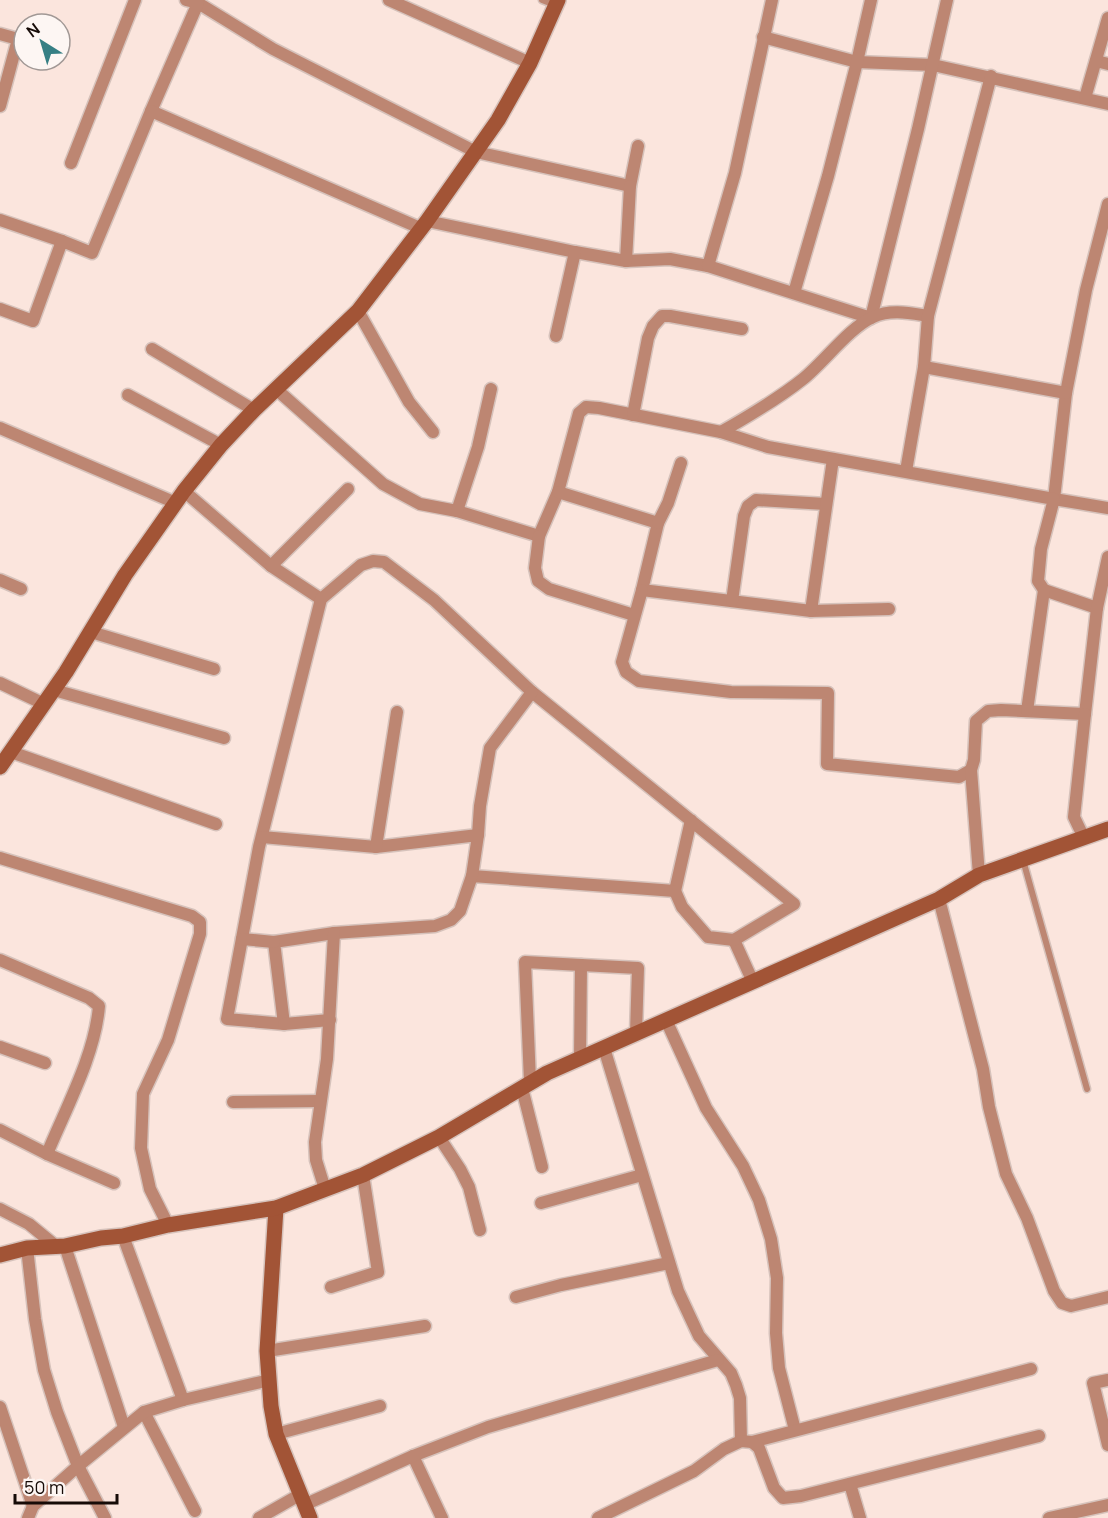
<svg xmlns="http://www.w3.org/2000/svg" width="1108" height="1518" viewBox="0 0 1108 1518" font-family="Manrope,sans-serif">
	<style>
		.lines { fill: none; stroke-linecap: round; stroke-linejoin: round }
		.lane-casing { stroke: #d6c2bb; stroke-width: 9 }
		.street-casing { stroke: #d6c2bb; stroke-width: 15 }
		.secondary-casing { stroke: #d6c2bb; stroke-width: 18 }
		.lane { stroke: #bd8672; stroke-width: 6 }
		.street { stroke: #bd8672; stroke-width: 12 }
		.secondary { stroke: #a25436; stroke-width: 15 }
	</style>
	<rect width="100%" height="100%" fill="#fbe5dd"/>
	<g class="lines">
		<defs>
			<g id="lane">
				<path d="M542 0 555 5"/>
				<path d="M1023 860 1087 1089"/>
			</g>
			<g id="street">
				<path d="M389 0 530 63"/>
				<path d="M198 3 273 49 476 152 630 186 638 146"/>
				<path d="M0 34 18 39 0 106"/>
				<path d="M763 37 857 62 933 65 1108 104"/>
				<path d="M1096 61 1108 64"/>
				<path d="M1085 98 1108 18"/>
				<path d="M151 111 198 3 186 0"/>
				<path d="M71 163 135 0"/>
				<path d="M1108 204 1086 290 1066 393 1054 499 1108 508"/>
				<path d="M0 220 62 241"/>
				<path d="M427 221 575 252 626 261 670 259 708 266 871 318 918 129 947 0"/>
				<path d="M626 261 630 186"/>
				<path d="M708 266 735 173 772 0"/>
				<path d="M794 293 828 176 857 62 871 0"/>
				<path d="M0 309 33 321 62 241 92 253 151 111 420 228"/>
				<path d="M358 311 409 402 433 432"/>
				<path d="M556 336 575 252"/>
				<path d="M152 349 254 410"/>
				<path d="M924 367 1066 393"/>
				<path d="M276 389 383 484 420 504 457 511 539 536 558 492 579 413 586 407 599 408 721 432 768 447 1054 499 1041 549 1038 581 1044 590 1097 608"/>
				<path d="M128 395 221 445"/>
				<path d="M633 415 648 338 653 326 662 316H670L742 329"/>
				<path d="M0 428 176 503"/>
				<path d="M721 432C749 416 778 399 803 379 824 362 850 327 873 317 891 309 909 313 928 316"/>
				<path d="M906 471 924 367 928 316 991 76"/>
				<path d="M184 491 271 566 321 599"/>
				<path d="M558 492 658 523 642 590 811 611 889 609"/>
				<path d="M457 511 478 447 491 389"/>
				<path d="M658 523 668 503 681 463"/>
				<path d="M539 536 535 568 538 581 549 589 634 615"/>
				<path d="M271 566 348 489"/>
				<path d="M0 580 21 589"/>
				<path d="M642 590 622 662 626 672 639 681 731 692 828 693 827 764 959 777 971 770 974 760 976 721 988 711 1001 710 1085 714 1097 608 1108 557"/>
				<path d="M732 601 744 516 748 506 756 500 826 504"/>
				<path d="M811 611 833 459"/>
				<path d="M91 632 214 669"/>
				<path d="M0 683 44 704"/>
				<path d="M54 690 224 738"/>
				<path d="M1027 711 1044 590"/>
				<path d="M11 752 216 824"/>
				<path d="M971 770 979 875"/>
				<path d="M691 820 675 891 472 876 460 911 451 920 435 926 334 933 274 942 284 1024 227 1019 259 847 321 599 361 565 373 561 384 562 434 600 532 692 794 904 734 940 753 982"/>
				<path d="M478 835 480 806 490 748 532 692"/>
				<path d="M262 837 376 847 478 835 472 876"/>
				<path d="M1084 838 1074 817 1085 714"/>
				<path d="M376 847 397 712"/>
				<path d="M0 858 192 916 200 922V934L168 1040 143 1094 141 1148 150 1189 168 1225"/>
				<path d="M675 891 682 907 708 937 734 940"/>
				<path d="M939 899 983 1069 989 1107 1006 1174 1027 1218 1054 1291 1062 1303 1071 1306 1108 1297"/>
				<path d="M242 939 274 942"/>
				<path d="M0 960 89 998 99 1006C95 1055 66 1108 47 1154"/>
				<path d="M666 1020 706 1108 743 1166 759 1200 771 1239 777 1278 776 1333 779 1368 795 1430"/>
				<path d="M284 1024 330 1020"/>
				<path d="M0 1047 45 1063"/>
				<path d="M604 1048 678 1291 699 1336 731 1373 736 1385 740 1398 741 1441"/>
				<path d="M580 1059 581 965"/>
				<path d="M530 1081 525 962 638 968 636 1034"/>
				<path d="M522 1088 542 1167"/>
				<path d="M233 1102 320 1101"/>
				<path d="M0 1130 47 1154 114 1183"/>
				<path d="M439 1137 460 1169 469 1187 480 1230"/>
				<path d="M325 1189 316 1160 315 1142 327 1059 334 933"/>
				<path d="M541 1203 642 1175"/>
				<path d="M0 1209 29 1224 57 1247"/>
				<path d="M123 1236 183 1400"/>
				<path d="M65 1246 124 1427"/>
				<path d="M27 1248 35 1319 44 1370 57 1412 78 1466 105 1518"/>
				<path d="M331 1287 378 1272 363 1175"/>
				<path d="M516 1297 561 1285 669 1263"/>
				<path d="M267 1351 425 1326"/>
				<path d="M1108 1380 1093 1383 1108 1445"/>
				<path d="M0 1407 33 1506"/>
				<path d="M144 1412 195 1511"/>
				<path d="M276 1434 380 1406"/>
				<path d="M752 1442 1031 1369"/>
				<path d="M413 1456 442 1518"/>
				<path d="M850 1484 860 1518"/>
				<path d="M304 1505 413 1456 488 1427 718 1360"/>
				<path d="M28 1518 33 1506 78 1466 144 1412 183 1400 270 1380"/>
				<path d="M259 1518 301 1494"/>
				<path d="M598 1518 694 1471 724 1449 741 1441 752 1442 759 1448 774 1488 783 1498 801 1496 1039 1436"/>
				<path d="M1049 1518 1108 1505"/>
			</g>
			<g id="secondary">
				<path d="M0 767 66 672 125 575 184 491 221 445 254 410 358 311 427 221 498 120 530 63 558 0"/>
				<path d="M276 1208 267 1351 271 1406 276 1434 310 1518"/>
				<path d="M0 1255 27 1248 65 1246 101 1238 123 1236 168 1225 276 1208 363 1175 439 1137 547 1073 939 899 979 875 1108 829"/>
			</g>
		</defs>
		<use href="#lane" class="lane-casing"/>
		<use href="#street" class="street-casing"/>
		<use href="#secondary" class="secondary-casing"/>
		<use href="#lane" class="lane"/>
		<use href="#street" class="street"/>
		<use href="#secondary" class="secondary"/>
	</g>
	<g transform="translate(42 42) rotate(323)"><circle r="28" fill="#fdf6f3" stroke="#a19895" stroke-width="1.5"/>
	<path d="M0-4.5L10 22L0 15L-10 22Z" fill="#367f84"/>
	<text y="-9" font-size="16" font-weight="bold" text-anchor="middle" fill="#160b07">N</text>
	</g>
	<path d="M15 1494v9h102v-9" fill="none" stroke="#160b07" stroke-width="3"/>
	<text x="24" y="1494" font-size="18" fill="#160b07" stroke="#fdf6f3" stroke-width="4.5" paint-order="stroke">50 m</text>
</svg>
